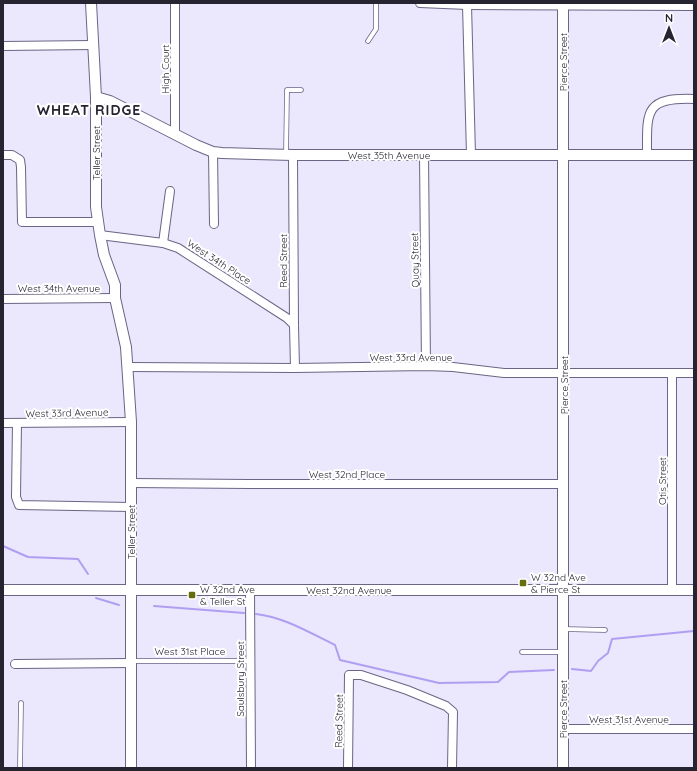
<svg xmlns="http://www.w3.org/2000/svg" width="697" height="771" viewBox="0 0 697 771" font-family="Quicksand,sans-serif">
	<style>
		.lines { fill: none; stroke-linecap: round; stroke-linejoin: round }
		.stream { stroke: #b09ff1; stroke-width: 2 }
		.service-casing { stroke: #6a6584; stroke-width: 5.5 }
		.minor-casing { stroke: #6a6584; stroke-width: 10 }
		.tertiary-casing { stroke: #6a6584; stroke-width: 12 }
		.service { stroke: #fff; stroke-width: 4 }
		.minor { stroke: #fff; stroke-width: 8 }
		.tertiary { stroke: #fff; stroke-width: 10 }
		.poi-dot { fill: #676c0f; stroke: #fff; stroke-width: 1.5 }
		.labels { text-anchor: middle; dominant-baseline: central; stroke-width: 4; stroke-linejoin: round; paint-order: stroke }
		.street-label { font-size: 10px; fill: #262431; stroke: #fff }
		.poi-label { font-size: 10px; fill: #262431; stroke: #fff; text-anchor: start }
		.district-label { font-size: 14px; font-weight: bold; letter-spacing: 1px; fill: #262431; stroke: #fff }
	</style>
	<rect width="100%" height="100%" fill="#ebe7fd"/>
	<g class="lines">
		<g class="stream">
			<path d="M3 546 28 557 78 559 88 574"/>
			<path d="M96 598 119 605"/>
			<path d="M154 606 244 613"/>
			<path d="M256 614C284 617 310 633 335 645L340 660 439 683 498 682 509 672 554 670"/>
			<path d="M572 669 591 671 598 661 608 653 612 639 694 631"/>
		</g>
		<defs>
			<g id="service">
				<path d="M368 41 376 29V3"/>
				<path d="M286 155 287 90H301"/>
				<path d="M563 629 605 630"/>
				<path d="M522 652H563"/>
				<path d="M130 661H250"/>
				<path d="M20 768 21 703"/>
			</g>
			<g id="minor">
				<path d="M420 3 467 5 694 6"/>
				<path d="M467 5 471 155"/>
				<path d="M3 46 93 45"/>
				<path d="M175 134V3"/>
				<path d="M213 152 214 224"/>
				<path d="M424 154 426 366"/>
				<path d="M647 154C647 112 644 97 694 99"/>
				<path d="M3 155H12L20 160 21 167 22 222H97"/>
				<path d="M293 155 294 325 295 368"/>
				<path d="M100 235 163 243 178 248 287 318 294 325"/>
				<path d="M163 243 170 191"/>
				<path d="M3 299 115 298"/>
				<path d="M128 367 295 368 426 366 453 367 504 373H694"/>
				<path d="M672 373V590"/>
				<path d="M3 423 131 422"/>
				<path d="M17 423 16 497 19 505 131 507"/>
				<path d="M131 483 249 484H563"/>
				<path d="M250 590 251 768"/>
				<path d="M15 664 130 663"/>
				<path d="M563 729H694"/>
				<path d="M348 768 349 675H361L407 690 446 706 453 712 452 768"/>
			</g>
			<g id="tertiary">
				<path d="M91 3 96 97V207L100 235 104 255 115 285V298L126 347 131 422V768"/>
				<path d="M563 3V768"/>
				<path d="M96 97 110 101 196 145 213 152 222 153 293 155H694"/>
				<path d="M3 590H694"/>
			</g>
		</defs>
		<use href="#service" class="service-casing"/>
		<use href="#minor" class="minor-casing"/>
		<use href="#tertiary" class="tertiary-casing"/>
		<use href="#service" class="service"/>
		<use href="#minor" class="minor"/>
		<use href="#tertiary" class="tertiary"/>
	</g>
	<g class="poi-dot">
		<rect x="519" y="579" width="8" height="8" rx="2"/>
		<rect x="188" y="591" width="8" height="8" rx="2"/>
	</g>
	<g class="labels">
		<g class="street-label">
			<text transform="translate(563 62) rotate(-90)">Pierce Street</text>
			<text transform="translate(165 69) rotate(-90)">High Court</text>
			<text transform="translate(96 153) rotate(-90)">Teller Street</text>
			<text x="389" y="155">West 35th Avenue</text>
			<text transform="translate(415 260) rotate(-91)">Quay Street</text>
			<text transform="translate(283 261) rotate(-90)">Reed Street</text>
			<text transform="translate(219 262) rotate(33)">West 34th Place</text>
			<text x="59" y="288">West 34th Avenue</text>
			<text x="411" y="357">West 33rd Avenue</text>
			<text transform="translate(564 385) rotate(-90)">Pierce Street</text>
			<text transform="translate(67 413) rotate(-1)">West 33rd Avenue</text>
			<text x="347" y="474">West 32nd Place</text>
			<text transform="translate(662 481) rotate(-90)">Otis Street</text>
			<text transform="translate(131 532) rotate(-90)">Teller Street</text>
			<text x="349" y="590">West 32nd Avenue</text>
			<text x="190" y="651">West 31st Place</text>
			<text transform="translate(240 679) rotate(-90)">Saulsbury Street</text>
			<text transform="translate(563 709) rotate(-90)">Pierce Street</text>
			<text x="629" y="719">West 31st Avenue</text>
			<text transform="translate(339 721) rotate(-89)">Reed Street</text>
		</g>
		<g class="poi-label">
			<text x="531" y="577">W 32nd Ave<tspan x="531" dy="12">&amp; Pierce St</tspan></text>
			<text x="200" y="589">W 32nd Ave<tspan x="200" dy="12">&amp; Teller St</tspan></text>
		</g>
		<g class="district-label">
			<text x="89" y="110">WHEAT RIDGE</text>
		</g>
	</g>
	<rect width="697" height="771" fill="none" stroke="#262431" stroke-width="8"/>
	<g transform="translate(669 28)" stroke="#ffffff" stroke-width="3" paint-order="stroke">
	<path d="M0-3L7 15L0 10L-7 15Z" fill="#262431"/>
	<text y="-6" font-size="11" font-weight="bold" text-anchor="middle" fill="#262431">N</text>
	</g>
</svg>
